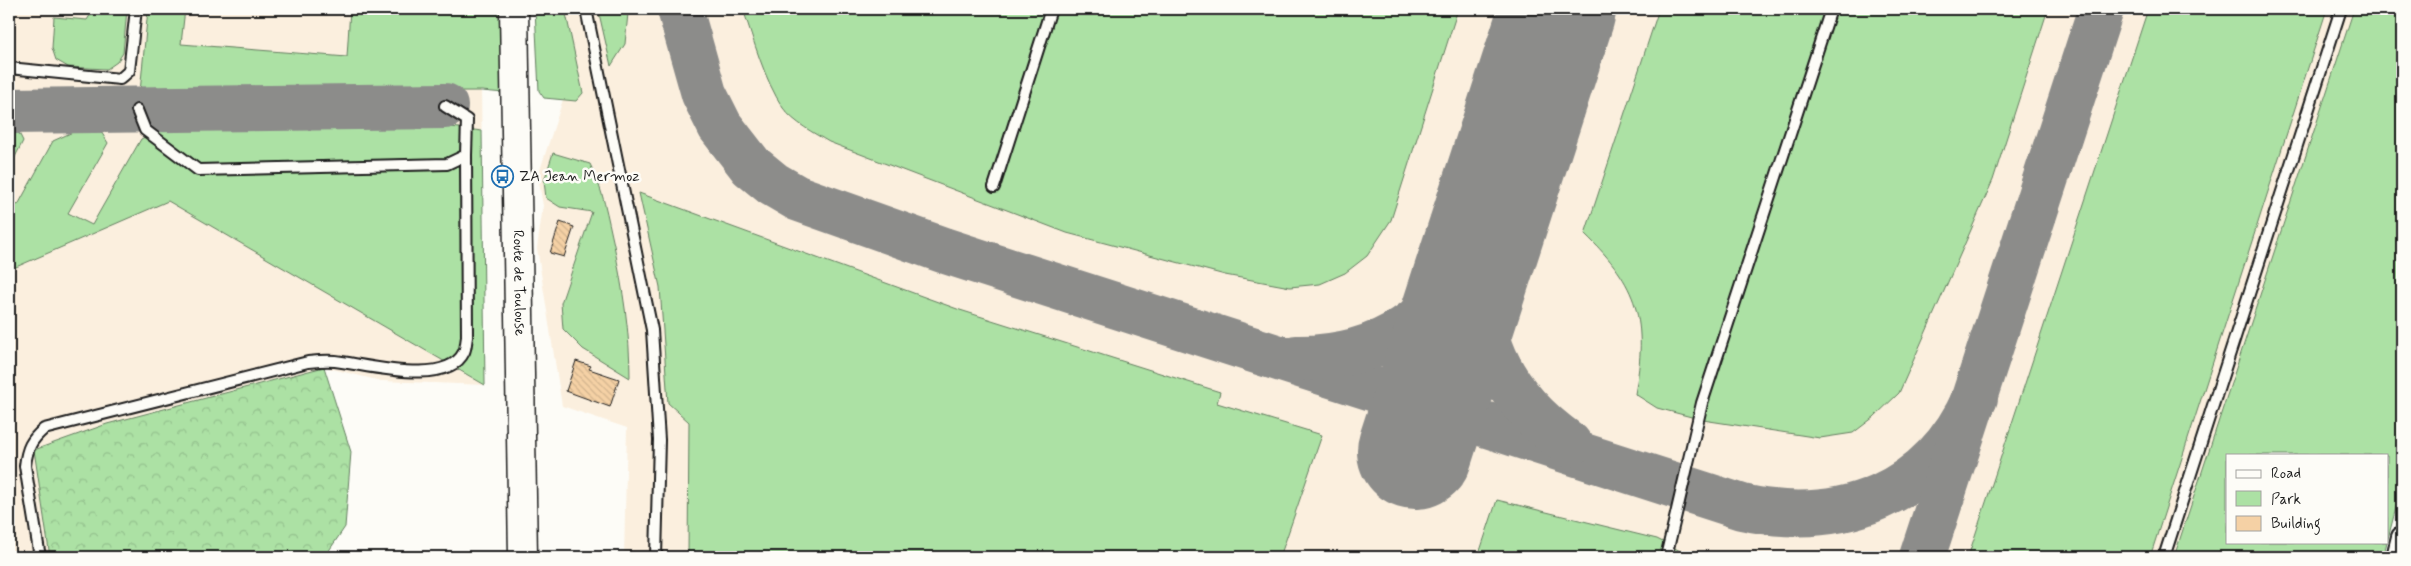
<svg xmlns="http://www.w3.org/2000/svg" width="2411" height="566" viewBox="0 0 2411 566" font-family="Mynerve,sans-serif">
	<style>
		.built { fill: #fbefde }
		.green { fill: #ace1a4; stroke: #647e60 }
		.forest { fill: url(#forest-crowns); stroke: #647e60 }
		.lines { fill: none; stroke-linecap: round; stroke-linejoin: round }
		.taxiway { stroke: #8c8c8a; stroke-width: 46 }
		.runway { stroke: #8c8c8a; stroke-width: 116 }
		.building { fill: url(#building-back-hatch); stroke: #1c1c1c }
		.lane-casing { stroke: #1c1c1c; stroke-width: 14 }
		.street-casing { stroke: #1c1c1c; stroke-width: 24 }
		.secondary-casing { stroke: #1c1c1c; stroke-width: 31 }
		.lane { stroke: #fdfcf7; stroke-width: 10 }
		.street { stroke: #fdfcf7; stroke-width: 20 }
		.secondary { stroke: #fdfcf7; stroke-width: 28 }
		.labels { text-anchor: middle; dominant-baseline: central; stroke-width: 5; stroke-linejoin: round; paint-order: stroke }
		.poi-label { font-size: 15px; fill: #1c1c1c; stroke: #fdfcf7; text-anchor: start }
		.street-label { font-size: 15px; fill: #1c1c1c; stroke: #fdfcf7 }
	</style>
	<defs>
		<pattern id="forest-crowns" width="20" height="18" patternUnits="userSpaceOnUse" patternTransform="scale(1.25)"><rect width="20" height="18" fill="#ace1a4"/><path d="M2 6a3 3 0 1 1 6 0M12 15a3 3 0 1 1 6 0" fill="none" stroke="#93c08d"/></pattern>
		<pattern id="building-back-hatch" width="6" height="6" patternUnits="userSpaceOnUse" patternTransform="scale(1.25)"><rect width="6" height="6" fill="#f5d1a5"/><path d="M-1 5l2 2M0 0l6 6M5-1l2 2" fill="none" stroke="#d1b38d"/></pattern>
	</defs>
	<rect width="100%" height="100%" fill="#fdfcf7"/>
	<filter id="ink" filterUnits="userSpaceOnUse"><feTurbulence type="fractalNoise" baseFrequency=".02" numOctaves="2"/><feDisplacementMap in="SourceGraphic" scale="10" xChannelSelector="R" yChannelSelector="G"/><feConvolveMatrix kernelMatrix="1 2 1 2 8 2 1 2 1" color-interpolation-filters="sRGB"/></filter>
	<g filter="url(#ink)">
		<g class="built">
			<path d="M9 9H480L485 385 381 381 324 367 107 424 34 450 50 557H9Z"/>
			<path d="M559 9H2402V414L2387 455H2227V542L2364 557H624L627 428 562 406 537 248 543 206 538 176 572 72Z"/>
		</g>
		<g class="green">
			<path d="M94 9H127L123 53 117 62 107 69 68 67 56 60 52 48 54 17 87 20Z"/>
			<path d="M148 9H185L181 44 347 57 350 9H501L504 93 482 91 140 92Z"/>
			<path d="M535 9H565L583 93 576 101 544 98 539 91Z"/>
			<path d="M598 9H626L628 13 625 44 611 66Z"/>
			<path d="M743 9H1458L1391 220 1367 256 1345 273 1320 284 1290 287 1225 275 1067 233 829 142C814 133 794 123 783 108 764 79 754 41 743 9Z"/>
			<path d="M1659 9H2048L1993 180 1899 393 1874 417 1853 433 1820 438 1703 420 1657 408 1635 394C1648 321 1639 286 1585 234Z"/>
			<path d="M2148 9H2327L2150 557H1968Z"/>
			<path d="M2354 9H2402V485L2387 542V455H2227V542H2387L2383 557H2174Z"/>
			<path d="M428 124 482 131 485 385 168 201 9 270V200L18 205 53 141 75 131 100 130 108 143 68 213 92 225 141 139 158 130Z"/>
			<path d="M9 133H19L23 141 9 169Z"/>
			<path d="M553 153 590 164C604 192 607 215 614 245 623 290 630 332 630 378L583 349 563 329 561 303 592 212 560 207 546 198 544 181Z"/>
			<path d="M639 193 960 310 1220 392 1217 403 1322 435 1280 557H688L689 422 668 403 660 287Z"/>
			<path d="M1497 500 1657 539 1692 557H1478Z"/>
		</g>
		<path class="forest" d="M324 367 351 452 345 527 328 552V557H50L34 450 107 424Z"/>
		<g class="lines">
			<g class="taxiway">
				<path d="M680 9 704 94 720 126 751 166 773 184 797 198 943 250 1742 507C1841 529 1932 494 1975 398"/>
				<path d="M9 111 445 106"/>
				<path d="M1482 244C1472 331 1496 392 1569 444"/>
				<path d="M1296 358C1387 359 1435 315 1482 244"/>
				<path d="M1922 557 2101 9"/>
			</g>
			<path class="runway" d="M1415 451 1558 9"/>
		</g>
		<g class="building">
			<path d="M560 222 574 227 564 257 550 253Z"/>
			<path d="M576 361 591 366 589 369 619 379 610 407 566 391Z"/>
		</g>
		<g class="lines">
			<defs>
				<g id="lane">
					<path d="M586 9 652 330 659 440 656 557"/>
					<path d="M9 68 120 79 129 71 136 9"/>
					<path d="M137 110 145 130 198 170 447 164 466 155 467 120 445 106"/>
					<path d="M994 187 1051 9"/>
					<path d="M40 557 25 466C27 448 31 440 44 429L308 362C317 361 326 360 335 361 365 364 447 388 464 352 466 348 466 342 467 337L466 155"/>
					<path d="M1666 557 1702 403 1831 9"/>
					<path d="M2164 557 2341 9"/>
				</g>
				<path id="street" d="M2397 557 2402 537"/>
				<g id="secondary">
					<path id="s1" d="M514 9 523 557"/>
				</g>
			</defs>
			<use href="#lane" class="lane-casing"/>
			<use href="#street" class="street-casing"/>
			<use href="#secondary" class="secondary-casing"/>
			<use href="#lane" class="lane"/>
			<use href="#street" class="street"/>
			<use href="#secondary" class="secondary"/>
		</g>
	</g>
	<defs>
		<symbol id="bus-ring" viewBox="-11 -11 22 22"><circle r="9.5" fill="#fdfcf7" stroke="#1f6fb2" stroke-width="1.5"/><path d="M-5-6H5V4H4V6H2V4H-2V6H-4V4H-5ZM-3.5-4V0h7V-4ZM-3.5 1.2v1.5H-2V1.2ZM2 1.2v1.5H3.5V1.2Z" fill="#1f6fb2"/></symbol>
	</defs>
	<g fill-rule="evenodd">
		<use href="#bus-ring" x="490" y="164" width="25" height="25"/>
	</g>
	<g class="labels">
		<g class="poi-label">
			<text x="519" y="177">ZA Jean Mermoz</text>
		</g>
		<g class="street-label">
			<text stroke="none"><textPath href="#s1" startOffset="274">Route de Toulouse</textPath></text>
		</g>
	</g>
	<rect width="2411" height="566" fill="none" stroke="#fdfcf7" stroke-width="30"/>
	<rect x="15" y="15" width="2381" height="536" fill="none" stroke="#1c1c1c" stroke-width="2" filter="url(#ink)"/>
	<rect x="2226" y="454" width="162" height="90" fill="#fdfcf7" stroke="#a3a29f"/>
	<rect x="2236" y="470" width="25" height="8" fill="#fdfcf7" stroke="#a3a29f"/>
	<text x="2271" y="478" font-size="15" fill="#1c1c1c">Road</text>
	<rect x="2236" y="491" width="25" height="15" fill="#ace1a4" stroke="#a3a29f"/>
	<text x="2271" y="504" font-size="15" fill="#1c1c1c">Park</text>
	<rect x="2236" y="516" width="25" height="15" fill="#f5d1a5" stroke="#a3a29f"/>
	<text x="2271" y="528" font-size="15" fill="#1c1c1c">Building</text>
</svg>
